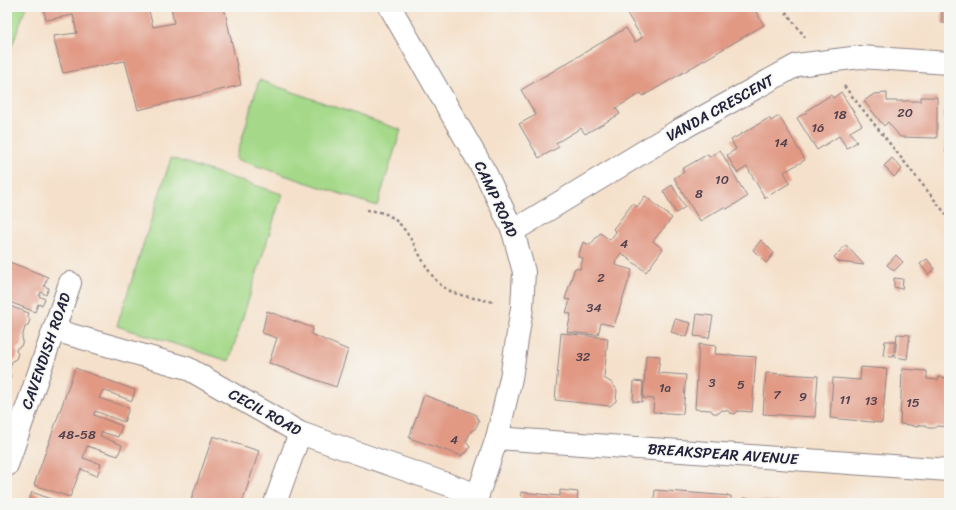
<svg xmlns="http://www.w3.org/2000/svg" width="956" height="510" viewBox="0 0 956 510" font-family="Sriracha,sans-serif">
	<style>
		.green { fill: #a5d989; stroke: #647e62 }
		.building { fill: #e19984 }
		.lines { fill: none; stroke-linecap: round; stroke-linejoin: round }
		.minor-casing { stroke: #8c8283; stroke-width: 24 }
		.path { stroke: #8c8283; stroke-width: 2.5; stroke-dasharray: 3 3; stroke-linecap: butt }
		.minor { stroke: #fff; stroke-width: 22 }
		.labels { text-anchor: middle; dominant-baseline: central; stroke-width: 3.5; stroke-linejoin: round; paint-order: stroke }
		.number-label { font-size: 13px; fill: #52404d }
		.street-label { font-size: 15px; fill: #22223b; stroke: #f6f6f2 }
	</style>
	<rect width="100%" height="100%" fill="#f6f6f2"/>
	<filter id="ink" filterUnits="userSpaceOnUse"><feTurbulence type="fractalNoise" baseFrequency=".025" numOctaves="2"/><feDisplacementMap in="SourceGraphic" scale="8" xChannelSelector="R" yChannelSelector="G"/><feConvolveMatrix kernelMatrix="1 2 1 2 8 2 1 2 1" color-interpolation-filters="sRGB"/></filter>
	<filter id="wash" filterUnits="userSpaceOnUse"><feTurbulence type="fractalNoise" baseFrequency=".012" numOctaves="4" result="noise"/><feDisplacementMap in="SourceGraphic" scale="16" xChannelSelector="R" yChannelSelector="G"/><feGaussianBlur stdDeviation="0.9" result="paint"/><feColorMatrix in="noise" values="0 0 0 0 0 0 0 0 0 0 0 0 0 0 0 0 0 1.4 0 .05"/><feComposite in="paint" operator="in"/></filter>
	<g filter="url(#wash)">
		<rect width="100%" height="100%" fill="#f5e1cb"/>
		<g class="green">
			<path d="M7 7H26L7 60Z"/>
			<path d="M259 80 401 130 377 206 236 159Z"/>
			<path d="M171 158 282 194 229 361 117 326Z"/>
		</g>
		<g id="blocks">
			<g class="building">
				<path d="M43 7H148L153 27 174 23 171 7H224L241 85 138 110 125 61 63 73 53 36 77 33 73 15 46 20Z"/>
				<path d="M623 7H753L764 25 643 96 641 93 616 108 620 114 585 134 581 128 556 143 559 147 539 158 519 124 536 115 521 90 626 28 635 42 642 38Z"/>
				<rect x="942" y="7" width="7" height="16"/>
				<path d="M841 92 862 125 850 132 857 142 847 148 839 136 817 150 797 118 807 112 806 111 831 95 833 98Z"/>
				<path d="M887 93V101H921V97H937V138L900 137 888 122 884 126 864 101 874 94Z"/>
				<path d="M949 108V156L946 153 945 109Z"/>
				<path d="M779 116 805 160 784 172 790 183 765 198 747 167 737 173 727 155 736 149 731 140 769 118 771 121Z"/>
				<path d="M720 150 747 197 725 210 724 207 700 221 674 178 684 172 682 169 708 154 709 157Z"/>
				<path d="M892 158 902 169 894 177 884 166Z"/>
				<path d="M672 185 685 207 676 213 663 191Z"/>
				<path d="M645 196 672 218 653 241 663 249 646 272 621 253 616 260 615 265 632 270 614 326 601 323 598 335 567 332 571 314 566 313 570 300 565 299 575 268 580 269 583 258 578 257 583 242 590 245 600 233 610 240 616 232 613 229 633 203 637 207Z"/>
				<path d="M761 240 774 253 766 263 753 250Z"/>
				<path d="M846 245 864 265 839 262 834 257Z"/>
				<path d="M896 255 903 262 894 271 887 265Z"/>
				<path d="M927 259 935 269 928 274 920 264Z"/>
				<path d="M7 261 48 277 44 286 49 288 46 295 41 292 39 296 45 299 42 305 38 304 35 312 7 301Z"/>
				<path d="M894 278 903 279 902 289 894 287Z"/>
				<path d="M7 305 29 313 28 316 30 320 28 325 25 327 22 338 23 341 21 346 17 348 16 351 18 353 16 359 12 361 9 372 11 376 9 382 7 383Z"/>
				<path d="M267 311 313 328 311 334 348 350 336 387 269 363 277 338 262 333Z"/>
				<path d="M697 314 713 316 709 338 694 336Z"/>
				<path d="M675 319 691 323 687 337 671 332Z"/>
				<path d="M561 333 608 338 604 378 612 383 617 390 616 401 610 406 555 400Z"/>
				<path d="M897 334 910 335 907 359 895 357Z"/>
				<path d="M885 341H895L893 357 883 356Z"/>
				<path d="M699 344 716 346 715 354 756 357 752 412 738 411 735 414 730 413 728 411 722 410 719 413H713L711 410 695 409Z"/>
				<path d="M646 355 660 356 658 373 686 375 683 414 653 412 654 399 643 398Z"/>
				<path d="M861 367 887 369 882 423 830 418 833 378 860 380Z"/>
				<path d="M75 368 135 390 132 401 103 390 99 398 129 408 124 422 95 411 94 415 122 426 118 437 102 432 100 436 122 445 118 456 87 446 83 458 101 464 97 476 81 469 70 497 34 485Z"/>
				<path d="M902 369 927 371V379L938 380 939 377 949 378V427L937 426 934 428H928L926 425H919L917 427 910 425 900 424Z"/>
				<path d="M766 373 818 376 815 417 763 414Z"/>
				<path d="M634 381 643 382 642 402 633 401Z"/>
				<path d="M424 395 475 414 479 421 475 429 471 431 466 442 470 447 467 452 462 454V456L409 438Z"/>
				<path d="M213 436 259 451 242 503H190Z"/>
				<path d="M560 490 578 492 577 503H520L521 492 560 496Z"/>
				<path d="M655 490 731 496V503H654Z"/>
				<path d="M32 492 61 503H28Z"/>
				<path d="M743 498 780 502V503H742Z"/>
			</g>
		</g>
	</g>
	<g filter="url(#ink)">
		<use href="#blocks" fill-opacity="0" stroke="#8c8283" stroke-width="1"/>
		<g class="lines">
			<defs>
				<g id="minor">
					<path d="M390 7 486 174 513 231 524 272 522 308 511 378 497 438 475 503"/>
					<path d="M513 231 676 132 797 65 860 57 949 63"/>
					<path d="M54 330 187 368 300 433 478 495"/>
					<path d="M497 438 949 470"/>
					<path d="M7 465 70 283"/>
					<path d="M275 503 300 433"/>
				</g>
			</defs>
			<use href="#minor" class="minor-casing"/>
			<g class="path">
				<path d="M782 7 805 37"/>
				<path d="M844 86 949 218"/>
				<path d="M367 210C374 211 382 212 388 215 414 229 420 268 442 286 454 296 480 299 495 302"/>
			</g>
			<use href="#minor" class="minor"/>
		</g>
	</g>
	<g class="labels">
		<g class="number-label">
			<text x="905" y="112">20</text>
			<text x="840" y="114">18</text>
			<text x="818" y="127">16</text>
			<text x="781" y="142">14</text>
			<text x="722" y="179">10</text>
			<text x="699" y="193">8</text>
			<text x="624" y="243">4</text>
			<text x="601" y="277">2</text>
			<text x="594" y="307">34</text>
			<text x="583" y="356">32</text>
			<text x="712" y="382">3</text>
			<text x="741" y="384">5</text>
			<text x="665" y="387">1a</text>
			<text x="777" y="394">7</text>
			<text x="803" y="396">9</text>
			<text x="845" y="399">11</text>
			<text x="871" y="400">13</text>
			<text x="913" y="402">15</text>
			<text x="77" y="434">48-58</text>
			<text x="454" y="439">4</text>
		</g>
		<g class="street-label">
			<text transform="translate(720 108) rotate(-29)">VANDA CRESCENT</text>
			<text transform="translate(496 199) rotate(65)">CAMP ROAD</text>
			<text transform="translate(46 351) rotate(-71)">CAVENDISH ROAD</text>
			<text transform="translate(265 412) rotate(29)">CECIL ROAD</text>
			<text transform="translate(723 454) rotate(4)">BREAKSPEAR AVENUE</text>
		</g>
	</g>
	<rect width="956" height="510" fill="none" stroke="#f6f6f2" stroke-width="24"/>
</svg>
